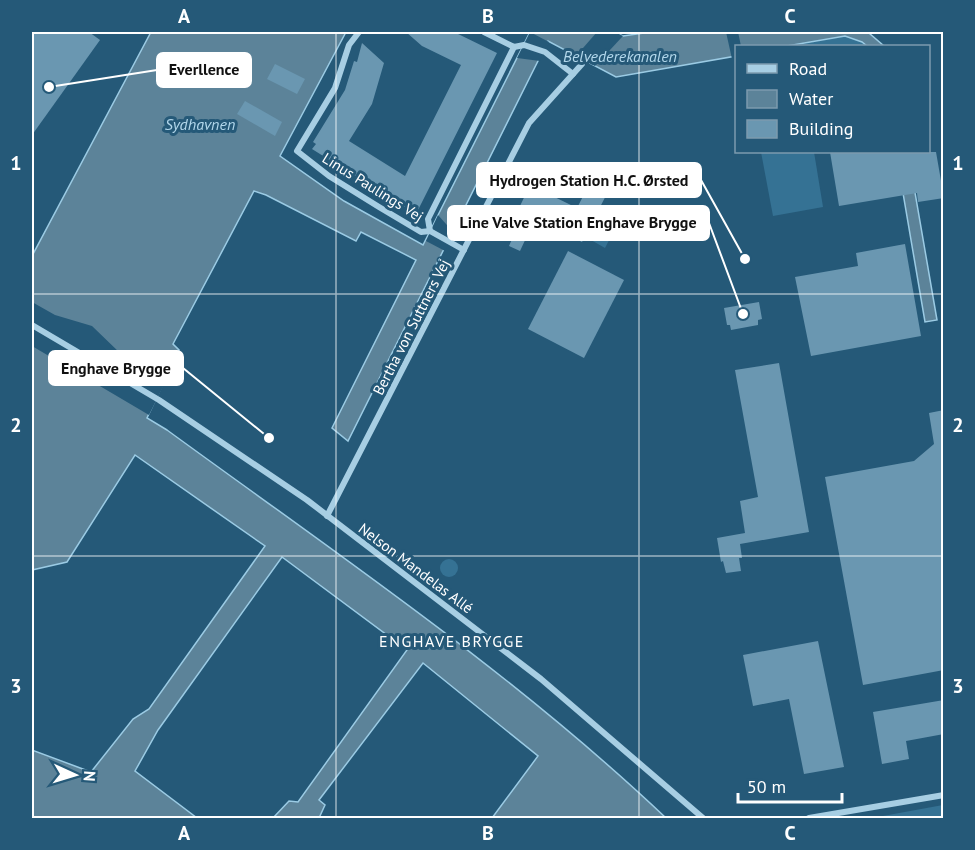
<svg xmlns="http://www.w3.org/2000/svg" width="975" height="850" viewBox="0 0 975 850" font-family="'PT Sans',sans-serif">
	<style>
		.green { fill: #357294 }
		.water { fill: #5c8399; stroke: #9bcbe4; stroke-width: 1.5 }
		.pier { fill: #255978 }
		.building { fill: #6a97b1 }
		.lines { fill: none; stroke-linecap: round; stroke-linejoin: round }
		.street { stroke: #a7cee3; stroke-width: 6 }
		.grid { fill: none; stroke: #fff; stroke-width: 1.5; stroke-opacity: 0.55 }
		.labels { text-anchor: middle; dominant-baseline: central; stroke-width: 6; stroke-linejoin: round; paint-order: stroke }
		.street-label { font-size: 15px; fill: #fff; stroke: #255978 }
		.water-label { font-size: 16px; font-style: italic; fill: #b2d7eb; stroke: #255978 }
		.neighbourhood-label { font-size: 16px; letter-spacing: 1.5px; fill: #fff; stroke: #255978 }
		.leader { fill: none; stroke: #fff; stroke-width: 2 }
		.callout-dot { fill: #fff; stroke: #255978; stroke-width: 2 }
		.callout { fill: #fff; stroke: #fff; stroke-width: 2 }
		.callout-label { font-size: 16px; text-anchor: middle; font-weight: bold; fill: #111 }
		.neatline { fill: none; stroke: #fff; stroke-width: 2 }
		.grid-label { font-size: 20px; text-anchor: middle; font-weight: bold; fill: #fff }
	</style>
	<rect width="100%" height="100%" fill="#255978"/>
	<g class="green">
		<path d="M845 36 862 42 867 46H792Z"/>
		<path d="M761 152H814L823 207 773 216Z"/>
		<path d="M605 212 620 219 605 248 591 240Z"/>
		<circle cx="449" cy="568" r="9"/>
		<path d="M943 805V818H872Z"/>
	</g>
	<g class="water">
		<path d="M151 32H346L280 156 344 201 423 245 530 32H614L623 36 651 32H872L869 33 884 46H867L862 42 845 36 787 46H736V56L616 77 548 41 348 441 332 428 416 260 361 232 356 241 266 195 254 191 173 344 179 350 147 418 167 430C337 554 513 673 666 818H492L538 756 423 663 319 800 325 805 319 818H273L289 801 298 802 407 650 282 557 158 730 135 771 197 818H32V750L91 772 133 719 149 709 265 546 135 455 67 562 32 570V256Z"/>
		<path d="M896 152H908L937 320 925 322Z"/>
	</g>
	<g class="pier">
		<path d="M530 32 549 42 540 61 517 58Z"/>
		<path d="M597 32H615L623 36 595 66 576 56Z"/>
		<path d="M726 32H738L741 46H736V59H732Z"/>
		<path d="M438 215 454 233 445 251 426 241Z"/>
		<path d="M32 302 55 315 92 326 120 353 166 381 149 415 32 346Z"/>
	</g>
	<g class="building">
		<path d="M32 32H89L100 40 32 135Z"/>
		<path d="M406 32H454L497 53 416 214 312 149 316 144 313 142 345 90 354 61 357 62 362 43 384 63 372 104 349 141 405 176 461 65 422 46Z"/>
		<path d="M275 64 305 79 297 94 267 79Z"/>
		<path d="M245 101 282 122 275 136 237 114Z"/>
		<path d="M830 152H936L944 198 918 202 917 193 839 206Z"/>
		<path d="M596 171 614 180 582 242 564 233 567 227 534 211 533 213 520 206 530 185 577 208Z"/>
		<path d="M516 230 527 236 520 251 509 246Z"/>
		<path d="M905 244 921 336 811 356 795 277 858 266 856 253Z"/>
		<path d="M568 251 624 280 584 358 528 329Z"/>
		<path d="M759 302 762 319 758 320V325L731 330 730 325H727L724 308Z"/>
		<path d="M779 363 809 532 740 544 742 558H739L741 571 726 573 723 561 721 562 717 538 745 533 740 501 758 497 735 370Z"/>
		<path d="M944 410V670L863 685 825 477 914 461 934 444 929 413Z"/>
		<path d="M818 641 844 767 804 774 789 699 753 706 743 655Z"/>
		<path d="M944 700V734L906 741 909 759 882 764 873 712Z"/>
	</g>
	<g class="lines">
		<g class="street">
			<path d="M359 32 349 45 335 88 297 151 329 176 379 207 421 232 430 231 464 250"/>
			<path d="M484 32 514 47 524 45 545 52 573 74"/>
			<path d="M430 231 428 219 514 47"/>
			<path d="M32 325 159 400 307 500 541 679 703 818"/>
			<path d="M327 516 529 123 582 64"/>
			<path d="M809 818 944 795"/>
		</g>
	</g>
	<path class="grid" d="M336 32V818M639 32V818M32 294H944M32 556H944"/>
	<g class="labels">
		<g class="street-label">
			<text transform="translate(373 187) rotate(32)">Linus Paulings Vej</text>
			<text transform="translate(411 327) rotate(-63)">Bertha von Suttners Vej</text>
			<text transform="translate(416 568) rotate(37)">Nelson Mandelas Allé</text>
		</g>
		<g class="water-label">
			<text x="620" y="56">Belvederekanalen</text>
			<text x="200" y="124">Sydhavnen</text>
		</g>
		<g class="neighbourhood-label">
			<text x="452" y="641">ENGHAVE BRYGGE</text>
		</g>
	</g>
	<path class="leader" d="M49 87L157 70M745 259L701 180M743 314L709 223M269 438L183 368"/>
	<g class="callout-dot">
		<circle cx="49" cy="87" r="6"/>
		<circle cx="745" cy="259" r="6"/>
		<circle cx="743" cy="314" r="6"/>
		<circle cx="269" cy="438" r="6"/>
	</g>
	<g class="callout">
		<rect x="157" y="53" width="94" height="34" rx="6"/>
		<rect x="477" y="163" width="224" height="34" rx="6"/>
		<rect x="448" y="206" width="261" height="34" rx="6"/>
		<rect x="49" y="351" width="134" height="34" rx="6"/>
	</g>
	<g class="callout-label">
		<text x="204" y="75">Everllence</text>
		<text x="589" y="186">Hydrogen Station H.C. Ørsted</text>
		<text x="578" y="228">Line Valve Station Enghave Brygge</text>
		<text x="116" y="374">Enghave Brygge</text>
	</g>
	<rect width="975" height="850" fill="none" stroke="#255978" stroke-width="66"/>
	<rect x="735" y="45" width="195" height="108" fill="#255978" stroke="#7c9bae" stroke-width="1.5"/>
	<rect x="747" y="64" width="30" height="9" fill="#a7cee3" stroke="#7c9bae" stroke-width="1.5"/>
	<text x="789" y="75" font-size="18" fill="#ffffff">Road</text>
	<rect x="747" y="90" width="30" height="18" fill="#5c8399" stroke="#7c9bae" stroke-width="1.5"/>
	<text x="789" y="105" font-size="18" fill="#ffffff">Water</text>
	<rect x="747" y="120" width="30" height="18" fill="#6a97b1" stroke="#7c9bae" stroke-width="1.5"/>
	<text x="789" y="135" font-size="18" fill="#ffffff">Building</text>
	<g transform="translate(75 775) rotate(94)" stroke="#255978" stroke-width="4.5" paint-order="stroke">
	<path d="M0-4.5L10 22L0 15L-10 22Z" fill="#ffffff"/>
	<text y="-9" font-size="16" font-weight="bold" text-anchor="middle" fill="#ffffff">N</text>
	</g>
	<path d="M738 793v9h104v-9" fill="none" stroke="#ffffff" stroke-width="3"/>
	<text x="747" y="793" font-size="18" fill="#ffffff" stroke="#255978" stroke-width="4.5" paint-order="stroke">50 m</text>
	<rect x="33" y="33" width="909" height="784" class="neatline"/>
	<g class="grid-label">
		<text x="184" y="23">A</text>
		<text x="488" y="23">B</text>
		<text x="790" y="23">C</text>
		<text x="16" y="170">1</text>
		<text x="958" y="170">1</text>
		<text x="16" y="432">2</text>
		<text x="958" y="432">2</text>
		<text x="16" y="693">3</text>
		<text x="958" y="693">3</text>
		<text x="184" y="840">A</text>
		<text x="488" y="840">B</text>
		<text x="790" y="840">C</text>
	</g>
</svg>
